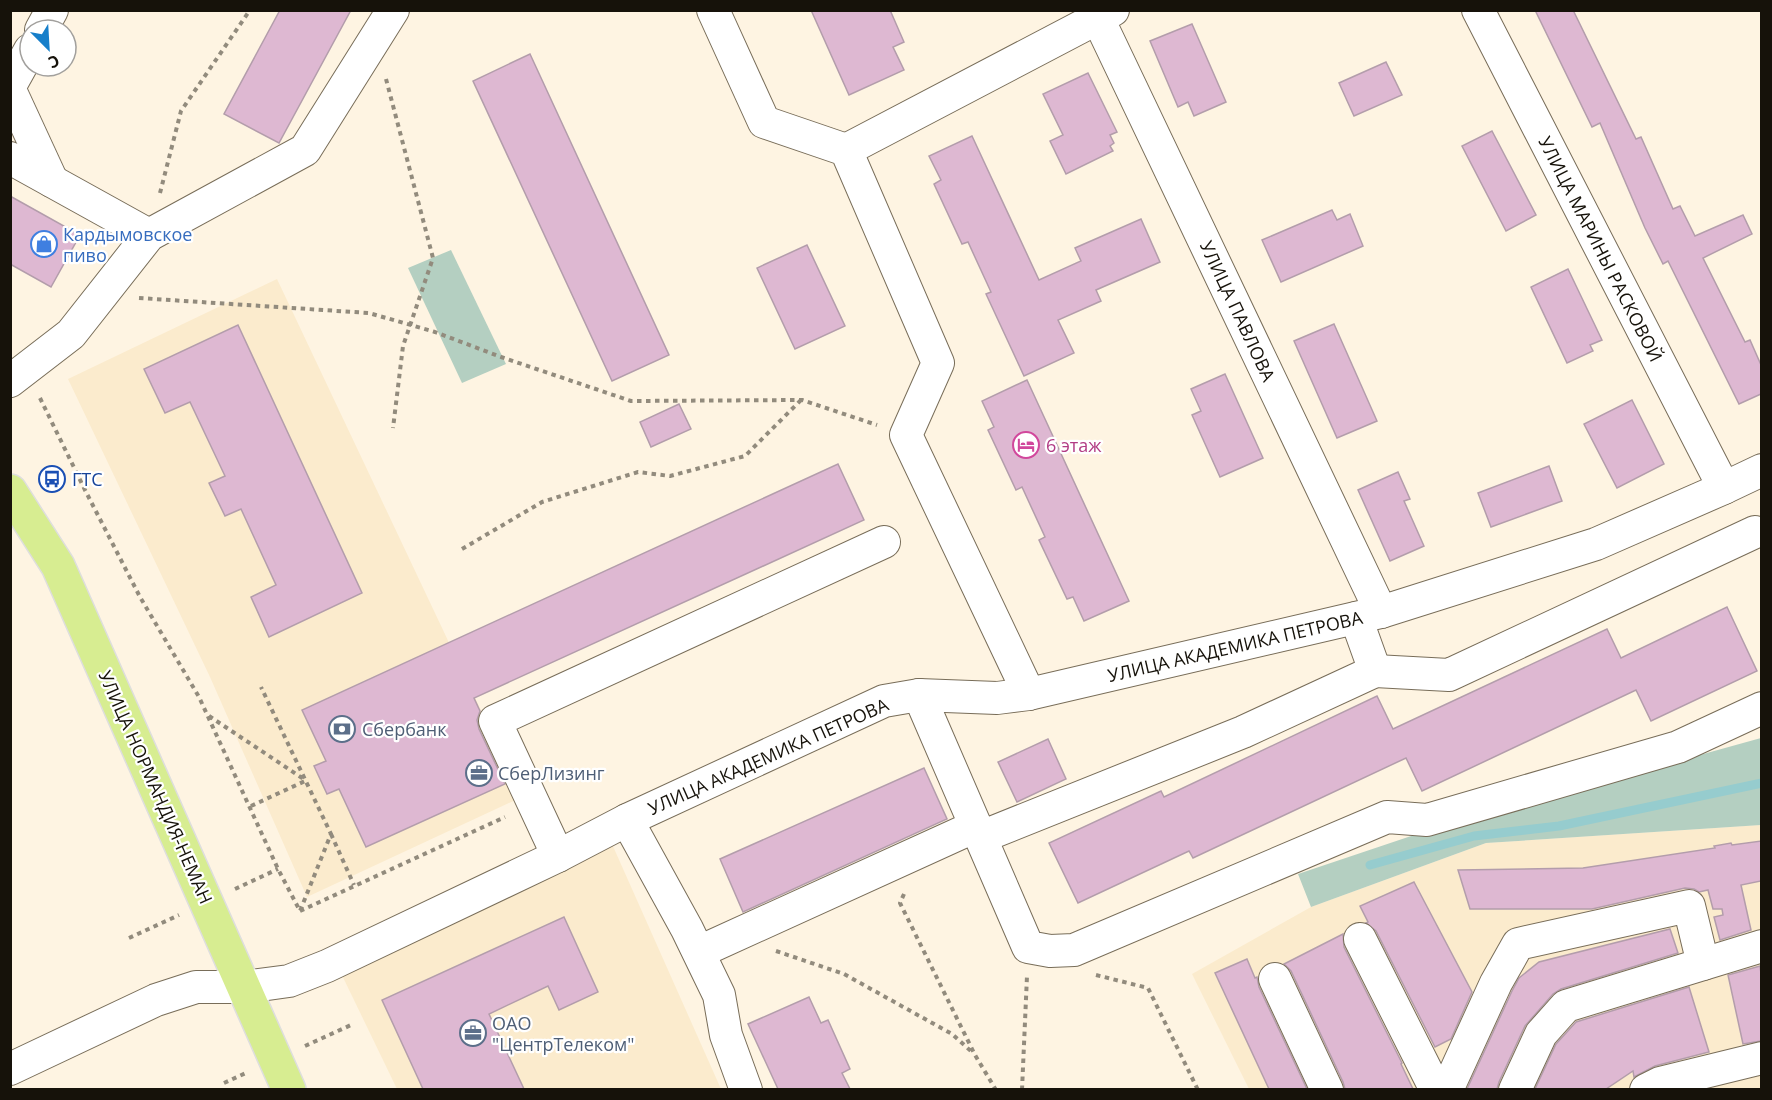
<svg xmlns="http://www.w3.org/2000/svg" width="1772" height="1100" viewBox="0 0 1772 1100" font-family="'Open Sans',sans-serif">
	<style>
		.built { fill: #fbebcd }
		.green { fill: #b4cfc1 }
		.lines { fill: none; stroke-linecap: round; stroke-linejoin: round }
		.stream { stroke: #96ccce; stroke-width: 9 }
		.building { fill: #deb8d2; stroke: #b39dab; stroke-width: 1.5 }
		.minor-casing { stroke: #786d59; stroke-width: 34 }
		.major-casing { stroke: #dededd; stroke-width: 36 }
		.path { stroke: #928b7d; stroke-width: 4; stroke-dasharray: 4.5 4.5; stroke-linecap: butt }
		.minor { stroke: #fff; stroke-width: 32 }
		.major { stroke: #d7ed91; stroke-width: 33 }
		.labels { text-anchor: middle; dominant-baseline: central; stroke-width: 4.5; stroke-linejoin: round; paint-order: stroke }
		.shop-label { font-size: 18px; fill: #366cbe; stroke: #fff; text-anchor: start }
		.street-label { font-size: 18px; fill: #16120a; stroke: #fff }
		.hotel-label { font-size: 18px; fill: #b23c85; stroke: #fff; text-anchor: start }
		.transit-label { font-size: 18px; fill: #164399; stroke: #fff; text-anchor: start }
		.service-label { font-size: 18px; fill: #4e5e75; stroke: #fff; text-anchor: start }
	</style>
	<rect width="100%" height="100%" fill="#fef4e2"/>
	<g class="built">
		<path d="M277 279 522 797 307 897 210 677 68 379Z"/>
		<path d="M1761 825V1089H1249L1192 974 1311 907 1486 843Z"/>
		<path d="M612 844 721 1089H397L338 967Z"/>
	</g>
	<g class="green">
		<path d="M451 250 506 364 462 383 408 268Z"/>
		<path d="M1761 738V825L1486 843 1311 907 1298 874 1426 831Z"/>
	</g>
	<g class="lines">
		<path class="stream" d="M1370 865 1474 836 1559 826 1762 783"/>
	</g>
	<g class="building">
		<path d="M280 10H351L279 143 224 114Z"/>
		<path d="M811 10H890L904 42 893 47 904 70 849 95Z"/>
		<path d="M1535 10H1573L1636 139 1641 137 1673 209 1680 206 1695 236 1743 215 1752 234 1703 258 1745 342 1750 340 1761 365V394L1739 404 1668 261 1663 264 1645 228 1600 123 1592 127Z"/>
		<path d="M1192 24 1226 102 1194 116 1188 102 1178 107 1150 41Z"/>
		<path d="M530 54 669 355 612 381 473 81Z"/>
		<path d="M1386 62 1402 95 1354 116 1339 83Z"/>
		<path d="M1088 73 1117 132 1110 135 1114 143 1110 146 1113 151 1066 174 1050 141 1063 135 1043 94Z"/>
		<path d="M1492 131 1536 215 1506 231 1462 146Z"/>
		<path d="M972 136 1039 280 1081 261 1075 248 1141 219 1160 262 1096 290 1101 301 1058 320 1074 353 1024 376 986 294 991 292 968 242 962 244 934 184 941 180 929 156Z"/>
		<path d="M10 196 80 235 51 287 10 264Z"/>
		<path d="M1332 210 1337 220 1350 214 1363 246 1281 282 1262 240Z"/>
		<path d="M807 245 845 326 795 349 757 268Z"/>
		<path d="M1568 269 1602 340 1590 345 1593 351 1567 363 1531 287Z"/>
		<path d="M1334 324 1377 421 1337 438 1294 341Z"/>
		<path d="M238 325 362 593 269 637 251 597 276 585 241 509 225 516 209 483 225 476 190 402 165 413 144 369Z"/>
		<path d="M1225 374 1263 458 1220 477 1192 415 1201 411 1191 389Z"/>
		<path d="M1027 380 1129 601 1084 621 1073 597 1067 599 1039 540 1045 537 1022 487 1016 490 988 430 994 427 982 401Z"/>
		<path d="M1632 400 1664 464 1617 488 1584 424Z"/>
		<path d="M679 404 691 429 651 447 640 422Z"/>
		<path d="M838 464 864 520 474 698 480 711 477 720 479 729 505 784 366 847 339 789 327 794 314 766 326 761 302 710Z"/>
		<path d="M1549 466 1562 501 1491 527 1478 493Z"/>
		<path d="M1398 472 1410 499 1404 501 1424 546 1390 561 1358 490Z"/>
		<path d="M1727 607 1757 671 1651 721 1636 690 1422 791 1406 758 1193 858 1189 851 1078 903 1049 843 1161 791 1164 797 1377 696 1393 729 1607 629 1621 658Z"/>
		<path d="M1048 739 1066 779 1017 802 998 762Z"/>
		<path d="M924 768 947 819 743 912 720 859Z"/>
		<path d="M1761 841V881L1741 885 1751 930 1720 940 1714 917 1723 915 1722 909H1713L1708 890 1699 892 1694 889 1685 888 1592 909H1470L1458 870 1583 868 1715 848 1714 846 1731 843 1732 845Z"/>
		<path d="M1414 882 1472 992 1451 1039 1435 1047 1376 931 1366 923 1368 922 1360 906Z"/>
		<path d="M564 917 598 992 559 1010 548 986 489 1014 524 1089H423L382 1000Z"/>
		<path d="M1670 929 1678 953 1561 989 1553 994 1525 1026 1499 1082 1497 1089H1467L1512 991 1519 978 1539 962Z"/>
		<path d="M1343 934 1344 947 1402 1063 1401 1064 1413 1089H1345L1343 1082 1291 971 1284 964Z"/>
		<path d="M1247 959 1255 978 1257 977 1259 987 1307 1089H1269L1215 973Z"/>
		<path d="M1760 966 1761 974V1041L1743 1044 1728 975Z"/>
		<path d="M1689 987 1709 1052 1655 1066 1634 1077 1633 1071 1606 1089H1535L1556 1044 1576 1022Z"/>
		<path d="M809 997 821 1023 828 1020 850 1069 842 1073 850 1089H778L748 1024Z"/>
	</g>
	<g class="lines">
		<defs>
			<g id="minor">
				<path d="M713 10 764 122 846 150 938 363 906 435 1029 694"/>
				<path d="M1094 10 1381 612"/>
				<path d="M1478 10 1724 488"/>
				<path d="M41 30 52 10"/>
				<path d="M10 86 30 50"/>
				<path d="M10 90 52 181"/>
				<path d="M846 150 1113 10"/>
				<path d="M10 158 149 235"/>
				<path d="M10 381 71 334 149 235 305 150 393 10"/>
				<path d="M1375 671 1449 675 1755 532"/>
				<path d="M919 695 1028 947 1050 951 1074 950 1387 817 1427 820 1678 747 1762 708"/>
				<path d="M627 820 687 929 719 995 726 1035 746 1090"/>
				<path d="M981 837 1243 732 1375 671 1356 618"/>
				<path d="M558 856 495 721 884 542"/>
				<path d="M1360 939 1436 1090"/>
				<path d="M699 952 976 826"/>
				<path d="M1275 979 1327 1090"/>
				<path d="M10 1069 156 1000 196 987H245L289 981 327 966 558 856 627 820 884 701 919 695 997 698 1029 694 1381 612 1596 544 1724 488 1762 470"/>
				<path d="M1447 1090 1496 983 1518 944 1689 906 1703 964"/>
				<path d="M1515 1090 1541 1034 1566 1006 1762 946"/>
				<path d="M1646 1090 1660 1083 1762 1058"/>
			</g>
			<path id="major" d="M10 491 58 566 289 1090"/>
		</defs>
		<use href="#minor" class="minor-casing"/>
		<use href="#major" class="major-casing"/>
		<g class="path">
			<path d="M386 79 433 258 403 346 393 428"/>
			<path d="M160 193 181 111 250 10"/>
			<path d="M139 298 369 313 435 332 501 357 631 401 802 400 877 425"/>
			<path d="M40 398 85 490 140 597 199 697 278 869 300 911 331 834 261 687"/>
			<path d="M462 549 542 502 638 472 670 476 745 456 801 400"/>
			<path d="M209 716 305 780"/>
			<path d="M251 806 305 781"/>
			<path d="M331 834 354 885"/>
			<path d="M235 889 278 869"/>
			<path d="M904 894 900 903 975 1055 996 1090"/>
			<path d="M300 911 505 817"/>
			<path d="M129 938 179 915"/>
			<path d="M776 951 844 974 952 1034 973 1053"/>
			<path d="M1096 975 1148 988 1198 1090"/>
			<path d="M305 1046 351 1025"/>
			<path d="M224 1083 246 1073"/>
			<path d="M1022 1090 1027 976"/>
		</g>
		<use href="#minor" class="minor"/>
		<use href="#major" class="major"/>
	</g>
	<defs>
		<symbol id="shop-ring" viewBox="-11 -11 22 22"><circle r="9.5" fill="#fff" stroke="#3f7fe0" stroke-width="1.5"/><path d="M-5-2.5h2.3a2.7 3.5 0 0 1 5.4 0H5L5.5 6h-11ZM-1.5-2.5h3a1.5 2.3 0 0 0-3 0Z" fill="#3f7fe0"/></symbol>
		<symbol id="hotel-ring" viewBox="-11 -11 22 22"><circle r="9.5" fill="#fff" stroke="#d1479c" stroke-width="1.5"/><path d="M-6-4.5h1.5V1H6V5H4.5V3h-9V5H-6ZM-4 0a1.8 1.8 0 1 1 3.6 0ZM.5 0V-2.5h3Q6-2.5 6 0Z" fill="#d1479c"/></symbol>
		<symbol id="bus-ring" viewBox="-11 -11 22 22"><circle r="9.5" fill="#fff" stroke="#1a4fb4" stroke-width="1.5"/><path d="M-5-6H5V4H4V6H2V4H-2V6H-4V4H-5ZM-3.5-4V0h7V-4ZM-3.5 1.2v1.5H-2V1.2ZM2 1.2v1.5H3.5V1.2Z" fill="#1a4fb4"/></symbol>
		<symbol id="bank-ring" viewBox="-11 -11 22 22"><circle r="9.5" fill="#fff" stroke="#5c6f8a" stroke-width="1.5"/><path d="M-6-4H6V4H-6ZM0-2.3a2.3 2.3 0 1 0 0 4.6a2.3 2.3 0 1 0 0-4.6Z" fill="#5c6f8a"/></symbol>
		<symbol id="office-ring" viewBox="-11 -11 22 22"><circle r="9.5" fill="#fff" stroke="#5c6f8a" stroke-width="1.5"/><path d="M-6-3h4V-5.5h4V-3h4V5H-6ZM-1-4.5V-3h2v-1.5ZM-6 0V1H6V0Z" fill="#5c6f8a"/></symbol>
	</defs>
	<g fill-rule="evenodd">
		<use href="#shop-ring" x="29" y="229" width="30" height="30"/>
		<use href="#hotel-ring" x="1011" y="430" width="30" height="30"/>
		<use href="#bus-ring" x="37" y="464" width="30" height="30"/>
		<use href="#bank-ring" x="327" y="714" width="30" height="30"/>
		<use href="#office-ring" x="464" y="758" width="30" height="30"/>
		<use href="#office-ring" x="458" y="1018" width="30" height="30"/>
	</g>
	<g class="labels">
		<g class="shop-label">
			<text x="63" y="234">Кардымовское<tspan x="63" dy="21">пиво</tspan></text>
		</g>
		<g class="street-label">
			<text transform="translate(1601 249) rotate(63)">УЛИЦА МАРИНЫ РАСКОВОЙ</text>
			<text transform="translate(1238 311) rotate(65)">УЛИЦА ПАВЛОВА</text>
			<text transform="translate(1235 646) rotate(-13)">УЛИЦА АКАДЕМИКА ПЕТРОВА</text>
			<text transform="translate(768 756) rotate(-24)">УЛИЦА АКАДЕМИКА ПЕТРОВА</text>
			<text transform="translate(156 787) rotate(66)">УЛИЦА НОРМАНДИЯ-НЕМАН</text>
		</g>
		<g class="hotel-label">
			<text x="1046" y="445">6 этаж</text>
		</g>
		<g class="transit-label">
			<text x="72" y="479">ГТС</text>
		</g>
		<g class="service-label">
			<text x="362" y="729">Сбербанк</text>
			<text x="498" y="773">СберЛизинг</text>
			<text x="492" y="1023">ОАО<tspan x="492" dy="21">"ЦентрТелеком"</tspan></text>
		</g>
	</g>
	<rect width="1772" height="1100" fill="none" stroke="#16120a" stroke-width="24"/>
	<g transform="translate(48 48) rotate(156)"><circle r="28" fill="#ffffff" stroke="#a2a09d" stroke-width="1.5"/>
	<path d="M0-4.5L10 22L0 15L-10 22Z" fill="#177fca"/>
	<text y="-9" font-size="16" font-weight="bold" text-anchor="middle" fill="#16120a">С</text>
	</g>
</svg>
